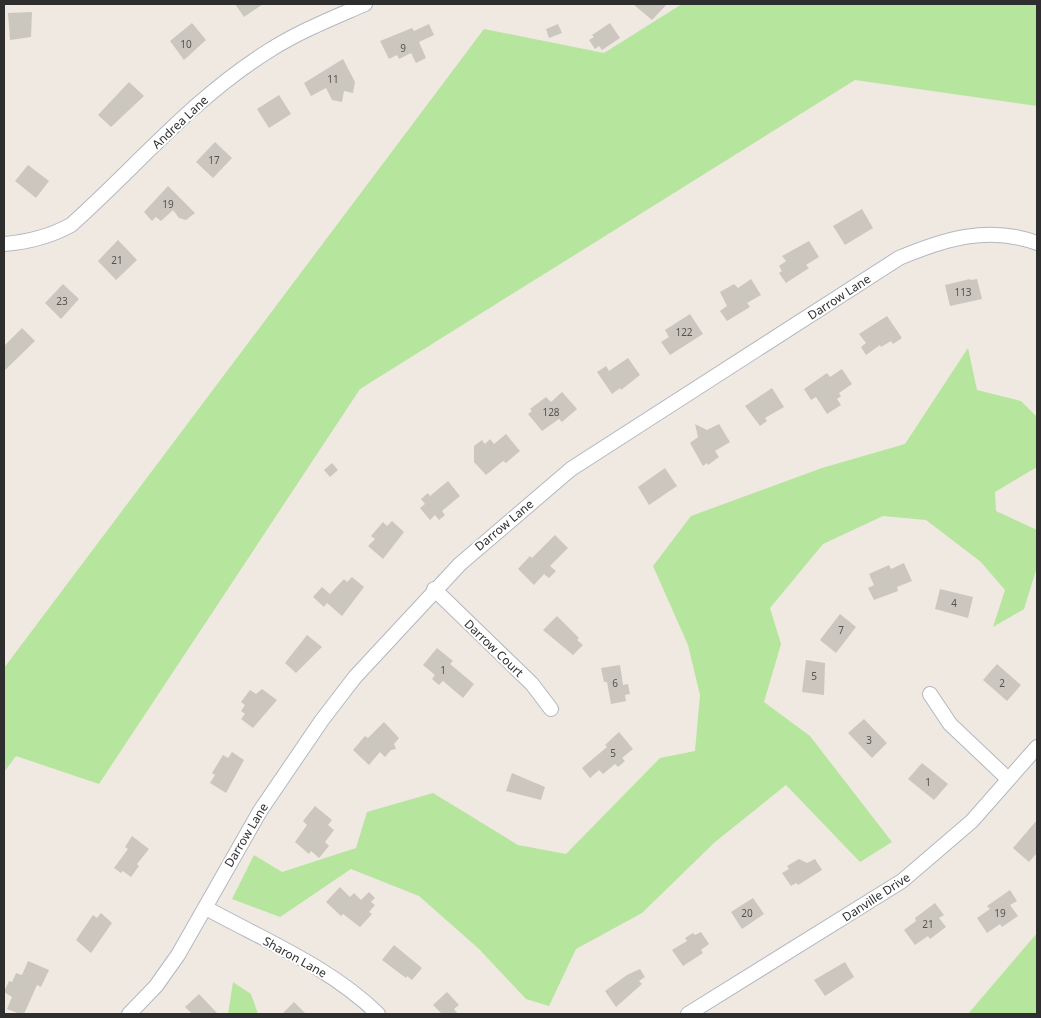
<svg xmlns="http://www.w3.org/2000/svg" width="1041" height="1018" viewBox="0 0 1041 1018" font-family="'Noto Sans',sans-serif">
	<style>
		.green { fill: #b6e59e }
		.building { fill: #cbc7bf }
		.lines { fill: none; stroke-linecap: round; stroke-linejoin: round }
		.street-casing { stroke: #b4b7c1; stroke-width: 16 }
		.street { stroke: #fff; stroke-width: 14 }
		.labels { text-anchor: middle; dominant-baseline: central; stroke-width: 4; stroke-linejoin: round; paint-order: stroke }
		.number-label { font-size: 10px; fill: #555452 }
		.street-label { font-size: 12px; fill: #2e2e2e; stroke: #fff }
	</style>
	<rect width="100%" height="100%" fill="#efe9e1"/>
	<g class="green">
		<path d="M682 4H1037V106L855 80 360 389 99 784 16 756 4 772V668L484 29 604 53Z"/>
		<path d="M968 348 977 390 1021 401 1037 417V467L995 492 996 511 1037 530V567L1024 609 993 627 1005 590 981 562 926 520 883 516 823 544 770 608 781 644 764 702 810 736 892 842 860 862 786 785 715 842 642 913 576 949 549 1006 526 999 479 949 419 896 351 869 280 917 232 899 254 855 282 872 356 848 367 812 433 793 518 845 566 854 660 758 695 751 700 695 688 645 653 566 691 516 822 468 905 444Z"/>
		<path d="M1037 933V1014H968Z"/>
		<path d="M233 982 251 994 258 1014H228Z"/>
	</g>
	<g class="building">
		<path d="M235 4H263L244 17Z"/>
		<path d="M633 4H667L652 20Z"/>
		<path d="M32 12 31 37 10 40 8 13Z"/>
		<path d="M192 23 206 40 184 60 170 41Z"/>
		<path d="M610 23 620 38 602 50 599 46 595 49 589 40 594 37 592 35Z"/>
		<path d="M429 24 434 35 419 42 426 58 416 63 411 53 399 59 397 55 389 59 380 41 412 28 414 31Z"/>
		<path d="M558 24 562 33 549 38 546 29Z"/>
		<path d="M343 59 355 82 353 93 344 91 342 102 332 100 326 88 311 96 304 83Z"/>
		<path d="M129 82 144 96 111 127 98 115Z"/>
		<path d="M279 95 291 114 269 128 257 109Z"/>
		<path d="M215 142 232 158 213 178 196 162Z"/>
		<path d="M28 165 49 181 36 198 15 181Z"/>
		<path d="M168 186 195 213 186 220 179 218 173 210 161 221 156 217 152 221 144 212Z"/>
		<path d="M862 209 873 228 845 245 833 226Z"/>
		<path d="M118 240 137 260 116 280 98 261Z"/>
		<path d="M809 241 819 257 806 265 809 268 786 283 779 273 782 271 779 266 786 261 782 256Z"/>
		<path d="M751 279 761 295 747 303 750 307 727 321 720 311 727 306 720 292 734 284 738 288Z"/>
		<path d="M970 279V280L977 279 982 299 950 306 945 285Z"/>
		<path d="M63 284 79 299 61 319 45 303Z"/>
		<path d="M690 314 703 334 670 355 661 342 669 337 665 330Z"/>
		<path d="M887 316 902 338 893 344 891 341 881 347 880 345 866 355 861 347 866 343 859 334Z"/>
		<path d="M22 328 35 341 4 371V346Z"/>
		<path d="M628 358 640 375 621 390 620 388 612 394 597 372 606 366 609 371Z"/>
		<path d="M842 369 852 384 839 393 841 396 837 399 841 405 827 414 816 397 811 400 804 389 827 373 830 377Z"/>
		<path d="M772 388 784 407 765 418 767 421 760 426 745 406Z"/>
		<path d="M562 392 577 409 562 422 559 419 542 431 528 414 532 411 530 409 546 397 551 402Z"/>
		<path d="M695 424 707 430 719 424 730 442 715 451 719 457 708 465 707 463 703 466 690 443 698 437Z"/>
		<path d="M506 434 520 451 506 463 503 461 486 475 474 462V446L482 440 485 444 490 439 494 444Z"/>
		<path d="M332 463 338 470 330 477 324 470Z"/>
		<path d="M665 468 677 486 649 505 638 487Z"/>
		<path d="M448 481 460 496 442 511 445 515 439 520 435 515 430 520 420 508 425 504 421 499 428 493 430 496Z"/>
		<path d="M392 521 404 532 383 559 368 546 375 539 371 536 383 522 387 526Z"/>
		<path d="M555 535 568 548 550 566 556 571 549 578 544 574 534 585 518 569 530 556 532 558Z"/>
		<path d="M904 563 912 581 897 587 898 591 874 600 868 588 874 585 869 574 889 565 891 569Z"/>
		<path d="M352 577 364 587 342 616 327 603 324 607 313 597 322 587 330 594 344 579 347 582Z"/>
		<path d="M940 589 973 597 968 618 935 609Z"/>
		<path d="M840 614 856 627 836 653 820 640Z"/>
		<path d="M557 616 579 638 577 640 583 645 573 655 543 630Z"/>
		<path d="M307 635 322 647 296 673 285 663Z"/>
		<path d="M437 648 453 661 450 664 474 684 463 698 443 681 439 685 432 679 435 675 423 665Z"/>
		<path d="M806 660 825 663 824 695 802 692Z"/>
		<path d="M997 664 1021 685 1007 701 983 680Z"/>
		<path d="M620 665 623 685 628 684 630 694 625 695 626 701 611 704 607 682H604L601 668Z"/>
		<path d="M262 689 277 700 253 728 241 719 245 714 241 711 245 705 241 702 250 690 256 694Z"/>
		<path d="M864 719 887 743 872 758 848 733Z"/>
		<path d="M384 722 399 738 394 744 396 749 391 750 385 757 380 752 369 765 353 750 365 736 368 738Z"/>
		<path d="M619 732 633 749 622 758 625 761 618 767 615 764 603 774 599 770 590 778 582 768 607 747 605 745Z"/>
		<path d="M232 752 244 760 226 793 210 783 215 775 212 773 223 755 228 758Z"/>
		<path d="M922 763 948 784 934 800 908 779Z"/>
		<path d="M512 773 545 787 541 800 506 791Z"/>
		<path d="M315 806 332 820 328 825 334 830 325 842 329 846 319 858 311 851 309 854 295 842 307 825 303 821Z"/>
		<path d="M1037 820V853L1029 862 1013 848Z"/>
		<path d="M132 836 149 849 137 864 139 866 131 877 123 871 121 873 114 868 128 849 125 847Z"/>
		<path d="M799 859 807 863 815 859 822 870 798 885 796 883 791 886 782 873 789 869 787 866Z"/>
		<path d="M340 887 350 897 354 893 361 900 369 892 375 898 371 902 375 905 369 912 372 914 360 927 343 914 341 916 326 902Z"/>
		<path d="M1010 890 1017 901 1010 905 1018 916 1002 927 1000 924 987 933 977 918 990 909 987 906Z"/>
		<path d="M753 898 764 914 742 929 731 912Z"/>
		<path d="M935 903 944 915 939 918 946 927 930 939 928 936 915 945 904 930 916 921 915 918Z"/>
		<path d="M101 913 112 923 91 953 76 940 93 915 97 918Z"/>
		<path d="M701 932 709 944 701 950 703 953 683 966 672 950 687 941 685 938 693 933 695 935Z"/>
		<path d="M394 945 422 968 412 980 407 976 406 978 382 960Z"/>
		<path d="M28 961 49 970 41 987 37 985 24 1014H20L7 1009 12 997 4 992 9 981 12 982 16 973 22 975Z"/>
		<path d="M845 962 854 977 825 996 814 980Z"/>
		<path d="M640 969 645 977 639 981 642 984 616 1007 605 991 627 975Z"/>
		<path d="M447 992 459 1005 454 1009 458 1014H442L433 1005Z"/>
		<path d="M199 994 218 1014H192L185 1007Z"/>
		<path d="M294 1002 306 1014H282Z"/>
	</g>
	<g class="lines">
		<defs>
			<g id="street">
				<path d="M4 244C29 242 49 237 71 225 137 166 194 97 270 50 300 31 333 18 365 4"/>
				<path d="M434 589 532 684 551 709"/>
				<path d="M930 694 950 724 1008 779"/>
				<path d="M206 908C264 940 330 967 378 1014"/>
				<path d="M129 1014 156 986 178 955 260 811 322 720 355 677 460 564 571 469 899 258C944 239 989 225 1037 243"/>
				<path d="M688 1014 902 881 972 821 1037 747"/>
			</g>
		</defs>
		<use href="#street" class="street-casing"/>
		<use href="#street" class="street"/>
	</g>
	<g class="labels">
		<g class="number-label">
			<text x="186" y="44">10</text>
			<text x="403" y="48">9</text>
			<text x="333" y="79">11</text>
			<text x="214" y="160">17</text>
			<text x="168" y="204">19</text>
			<text x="117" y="260">21</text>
			<text x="963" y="292">113</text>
			<text x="62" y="301">23</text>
			<text x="684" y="332">122</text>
			<text x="551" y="412">128</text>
			<text x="954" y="603">4</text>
			<text x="841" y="630">7</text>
			<text x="443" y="670">1</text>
			<text x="814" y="676">5</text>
			<text x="615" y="683">6</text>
			<text x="1002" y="683">2</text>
			<text x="869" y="740">3</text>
			<text x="613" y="753">5</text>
			<text x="928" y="782">1</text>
			<text x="747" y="913">20</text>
			<text x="1000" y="913">19</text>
			<text x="928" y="924">21</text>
		</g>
		<g class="street-label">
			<text transform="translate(180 122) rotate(-43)">Andrea Lane</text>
			<text transform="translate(839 297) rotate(-33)">Darrow Lane</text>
			<text transform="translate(504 525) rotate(-40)">Darrow Lane</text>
			<text transform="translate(494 648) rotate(44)">Darrow Court</text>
			<text transform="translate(246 835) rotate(-59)">Darrow Lane</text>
			<text transform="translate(876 897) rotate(-33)">Danville Drive</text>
			<text transform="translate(295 957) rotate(29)">Sharon Lane</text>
		</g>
	</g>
	<rect width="1041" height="1018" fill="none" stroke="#2e2e2e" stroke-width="10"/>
</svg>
